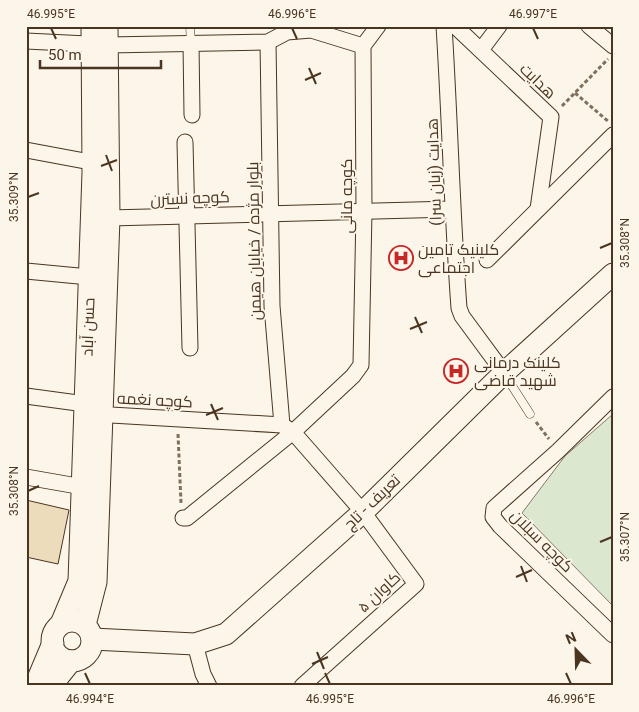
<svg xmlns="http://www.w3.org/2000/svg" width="639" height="712" viewBox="0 0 639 712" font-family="Roboto,Cairo,sans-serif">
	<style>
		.green { fill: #dce7d0; stroke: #887966 }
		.building { fill: #ecdcbc; stroke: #4a3520 }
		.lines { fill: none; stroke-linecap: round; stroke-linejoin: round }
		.lane-casing { stroke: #4a3520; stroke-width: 9 }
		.street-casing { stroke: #4a3520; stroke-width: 17 }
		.secondary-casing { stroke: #4a3520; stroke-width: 23 }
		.path { stroke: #7f6f5c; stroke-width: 3; stroke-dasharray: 4 2.5; stroke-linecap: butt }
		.lane { stroke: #fbf6e9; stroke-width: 8 }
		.street { stroke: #fbf6e9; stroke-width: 15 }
		.secondary { stroke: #fbf6e9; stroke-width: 21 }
		.ticks { fill: none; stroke: #4a3520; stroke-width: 2 }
		.labels { text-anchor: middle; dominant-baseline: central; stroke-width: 4; stroke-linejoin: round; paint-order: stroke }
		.street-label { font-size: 16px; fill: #4a3520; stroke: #fbf6e9 }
		.poi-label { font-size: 16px; fill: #4a3520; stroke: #fbf6e9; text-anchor: start }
		.neatline { fill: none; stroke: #4a3520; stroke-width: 2 }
		.ticks-label { font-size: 12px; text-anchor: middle; fill: #4a3520 }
	</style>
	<rect width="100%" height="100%" fill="#fbf6e9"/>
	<path class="green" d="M613 414V606L522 513 565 456Z"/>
	<path class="building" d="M26 500 69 510 58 564 26 557Z"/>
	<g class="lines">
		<defs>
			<g id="lane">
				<path d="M190 26 191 43"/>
				<path d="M505 375 530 414"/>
			</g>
			<g id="street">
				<path d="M444 26C450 120 452 214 459 308L462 316 504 373"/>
				<path d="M455 26 551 117 538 209"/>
				<path d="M589 26 613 46"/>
				<path d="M26 41 108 45 268 42 287 32 311 30 363 46"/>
				<path d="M268 42 272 306 282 425 293 432 363 512 416 584 302 686"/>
				<path d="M191 43 192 115"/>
				<path d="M481 50 499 26"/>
				<path d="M185 142 190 348"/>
				<path d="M26 150 101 164"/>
				<path d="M109 218 452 209"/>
				<path d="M487 260 613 135"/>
				<path d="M26 271 89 277"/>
				<path d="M26 396 85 404"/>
				<path d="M613 397 558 451 494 508 493 517 500 526 613 635"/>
				<path d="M94 414 282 425"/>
				<path d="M26 477 83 487"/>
				<path d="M183 518H187L293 432 353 376 361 365 364 211 363 46 378 26"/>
				<path d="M195 644 203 674 209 686"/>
			</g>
			<g id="secondary">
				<circle cx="72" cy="641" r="20"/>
				<path d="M61 624 79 581 93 172 92 26"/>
				<path d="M85 625 96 582 109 218 107 26"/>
				<path d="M92 639 195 644 226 634 363 512 504 373 613 274"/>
				<path d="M32 686 37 681 53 643"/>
				<path d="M51 686 71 661"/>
			</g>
		</defs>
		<use href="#lane" class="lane-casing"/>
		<use href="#street" class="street-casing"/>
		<use href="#secondary" class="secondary-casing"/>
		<g class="path">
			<path d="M575 93 609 122"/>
			<path d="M562 106 608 59"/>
			<path d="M536 422 549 439"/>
			<path d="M178 434 181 503"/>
		</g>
		<use href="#lane" class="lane"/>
		<use href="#street" class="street"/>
		<use href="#secondary" class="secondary"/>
	</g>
	<path class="ticks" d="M51 28 56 39M292 28 297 39M533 28 538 39M309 68 316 84M305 80 321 73M106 155 112 171M101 166 117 160M28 197 39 193M600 248 612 243M415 317 422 333M410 329 427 322M211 404 218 420M206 415 223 408M28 491 39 486M600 542 612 537M521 566 527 582M516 577 532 570M317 652 324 669M312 664 328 657M85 673 90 684M325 673 330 684M566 673 571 684"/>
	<defs>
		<symbol id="hospital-ring" viewBox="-11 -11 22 22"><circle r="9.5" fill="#fbf6e9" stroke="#c62828" stroke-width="1.5"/><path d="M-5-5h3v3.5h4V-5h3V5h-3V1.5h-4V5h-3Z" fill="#c62828"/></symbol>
	</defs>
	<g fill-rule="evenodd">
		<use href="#hospital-ring" x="387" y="244" width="28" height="28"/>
		<use href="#hospital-ring" x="442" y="357" width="28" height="28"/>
	</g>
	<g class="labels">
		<g class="street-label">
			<text transform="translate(538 81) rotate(44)">هدایت</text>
			<text transform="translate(434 172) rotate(-92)">هدایت (زبان سرا)</text>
			<text transform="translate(346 196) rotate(-90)">کوچه مانی</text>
			<text transform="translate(190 198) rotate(-2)">کوچه نسترن</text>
			<text transform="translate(254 241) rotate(-91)">بلوار مژده / خیابان هیمن</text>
			<text transform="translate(88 327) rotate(-88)">حسن آباد</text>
			<text transform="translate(155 400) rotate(3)">کوچه نغمه</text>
			<text transform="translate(372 502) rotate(-44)">تعریف - تاج</text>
			<text transform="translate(542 541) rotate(45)">کوچه سبلان</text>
			<text transform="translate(379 592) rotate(-43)">کاوان ۵</text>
		</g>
		<g class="poi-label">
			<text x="418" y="249">کلینیک تامین<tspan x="418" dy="18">اجتماعی</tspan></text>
			<text x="474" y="362">کلینک درمانی<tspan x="474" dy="18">شهید قاضی</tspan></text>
		</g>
	</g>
	<rect width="639" height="712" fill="none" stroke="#fbf6e9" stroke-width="55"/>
	<g transform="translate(576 650) rotate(337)" stroke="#fbf6e9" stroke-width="4" paint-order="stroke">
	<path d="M0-4L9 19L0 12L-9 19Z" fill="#4a3520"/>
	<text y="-8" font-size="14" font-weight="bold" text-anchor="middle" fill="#4a3520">N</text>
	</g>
	<path d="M40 60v8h121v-8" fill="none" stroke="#4a3520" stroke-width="2.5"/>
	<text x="48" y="60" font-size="15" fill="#4a3520" stroke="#fbf6e9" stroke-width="4" paint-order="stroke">50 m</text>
	<rect x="28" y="28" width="584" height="656" class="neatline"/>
	<g class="ticks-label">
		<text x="51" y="18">46.995°E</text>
		<text x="292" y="18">46.996°E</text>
		<text x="533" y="18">46.997°E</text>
		<text transform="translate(14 197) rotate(-90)" y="4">35.309°N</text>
		<text transform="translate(625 243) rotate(-90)" y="4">35.308°N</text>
		<text transform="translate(14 491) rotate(-90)" y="4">35.308°N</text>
		<text transform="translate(625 537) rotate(-90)" y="4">35.307°N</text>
		<text x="90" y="703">46.994°E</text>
		<text x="330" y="703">46.995°E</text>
		<text x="571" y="703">46.996°E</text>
	</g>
</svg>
